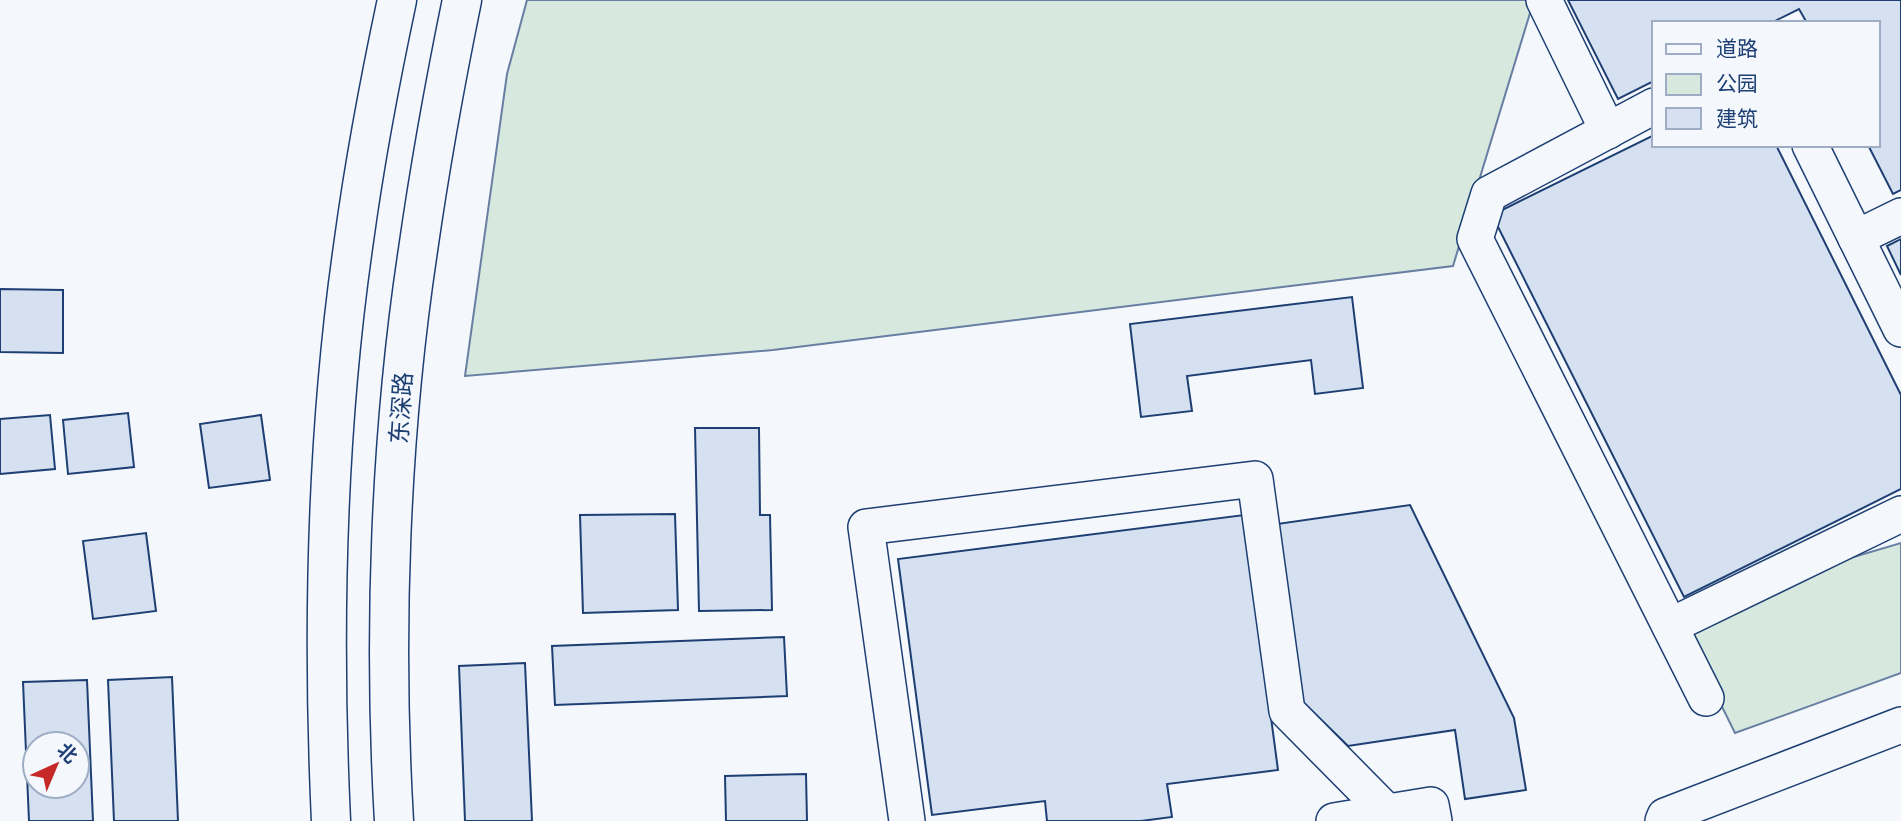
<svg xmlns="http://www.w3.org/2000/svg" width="1901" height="821" viewBox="0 0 1901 821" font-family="'DM Sans','Noto Sans SC',sans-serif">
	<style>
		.green { fill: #d7e8df; stroke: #687fa3; stroke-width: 2 }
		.building { fill: #d5e0f0; stroke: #1d3f73; stroke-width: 2; fill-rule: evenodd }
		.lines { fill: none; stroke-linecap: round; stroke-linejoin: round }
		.minor-casing { stroke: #1d3f73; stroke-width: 38 }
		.highway-casing { stroke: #1d3f73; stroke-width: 41 }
		.minor { stroke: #f4f7fb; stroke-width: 35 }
		.highway { stroke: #f4f7fb; stroke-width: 38 }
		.labels { text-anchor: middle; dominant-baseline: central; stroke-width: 5; stroke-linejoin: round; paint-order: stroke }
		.street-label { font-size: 24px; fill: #1d3f73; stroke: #f4f7fb }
	</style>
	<rect width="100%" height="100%" fill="#f4f7fb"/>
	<g class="green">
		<path d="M527 0H1534L1453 266 773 350 465 376 507 74Z"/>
		<path d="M1901 543V673L1735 733 1687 636 1813 569Z"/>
	</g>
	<g class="building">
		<path d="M1568 0H1901V190L1893 194 1868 145H1878V23H1807L1799 9 1771 23H1654V81L1618 99Z"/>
		<path d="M1654 135V145H1776L1901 395V489L1684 597 1492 215Z"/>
		<path d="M1901 239V275L1887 246Z"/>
		<path d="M0 289 63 290V353L0 352Z"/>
		<path d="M1352 297 1363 388 1315 394 1311 360 1187 376 1192 411 1141 417 1130 324Z"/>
		<path d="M128 413 134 467 68 474 63 420Z"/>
		<path d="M50 415 55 469 0 474V419Z"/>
		<path d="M261 415 270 480 209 488 200 424Z"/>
		<path d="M695 428H759L760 515H770L772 610 699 611Z"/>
		<path d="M1410 505 1514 718 1526 790 1465 799 1455 730 1348 746 1303 702 1277 524Z"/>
		<path d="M675 514 678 610 583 613 580 515Z"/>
		<path d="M1244 515 1278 770 1167 784 1172 817 1141 821H1047L1045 801 932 815 898 559Z"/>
		<path d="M146 533 156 611 93 619 83 541Z"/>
		<path d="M784 637 787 696 555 705 552 646Z"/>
		<path d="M525 663 532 821H465L459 666Z"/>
		<path d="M172 677 178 821H114L108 680Z"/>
		<path d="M87 680 93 821H29L23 682ZM35 744H77V786H35Z"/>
		<path d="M806 774 807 821H726L725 776Z"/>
	</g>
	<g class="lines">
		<defs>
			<g id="minor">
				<path d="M1544 0 1608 131"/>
				<path d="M1654 106 1489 194 1475 239 1706 698"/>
				<path d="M1810 145 1901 329"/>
				<path d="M1856 238 1901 216"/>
				<path d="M1670 626 1901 514"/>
				<path d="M907 821 866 527 1255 479 1287 711 1387 812"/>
				<path d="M1334 821 1431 805 1434 821"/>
				<path d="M1663 821 1665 816 1901 725"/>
			</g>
			<g id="highway">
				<path d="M331 821C322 628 326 432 354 240 365 159 380 80 397 0"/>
				<path d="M394 821C383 634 390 435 418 250 430 166 445 83 462 0"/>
			</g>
		</defs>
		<use href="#minor" class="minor-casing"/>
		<use href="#highway" class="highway-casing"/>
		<use href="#minor" class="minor"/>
		<use href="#highway" class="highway"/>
	</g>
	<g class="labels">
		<g class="street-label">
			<text transform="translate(401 408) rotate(-86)">东深路</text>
		</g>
	</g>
	<rect x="1652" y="21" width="228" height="126" fill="#f4f7fb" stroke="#9eadc5" stroke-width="2"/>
	<rect x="1666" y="44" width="35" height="10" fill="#f4f7fb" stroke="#9eadc5" stroke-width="2"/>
	<text x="1716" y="56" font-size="21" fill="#1d3f73">道路</text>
	<rect x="1666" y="74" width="35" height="21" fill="#d7e8df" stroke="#9eadc5" stroke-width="2"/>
	<text x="1716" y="91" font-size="21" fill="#1d3f73">公园</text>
	<rect x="1666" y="108" width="35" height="21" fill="#d5e0f0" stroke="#9eadc5" stroke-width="2"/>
	<text x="1716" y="126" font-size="21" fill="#1d3f73">建筑</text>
	<g transform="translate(56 765) rotate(44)"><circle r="33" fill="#f4f7fb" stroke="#9eadc5" stroke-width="2"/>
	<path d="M0-5L12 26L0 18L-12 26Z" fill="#c62828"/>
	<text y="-10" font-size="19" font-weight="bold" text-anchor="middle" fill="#1d3f73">北</text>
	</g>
</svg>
